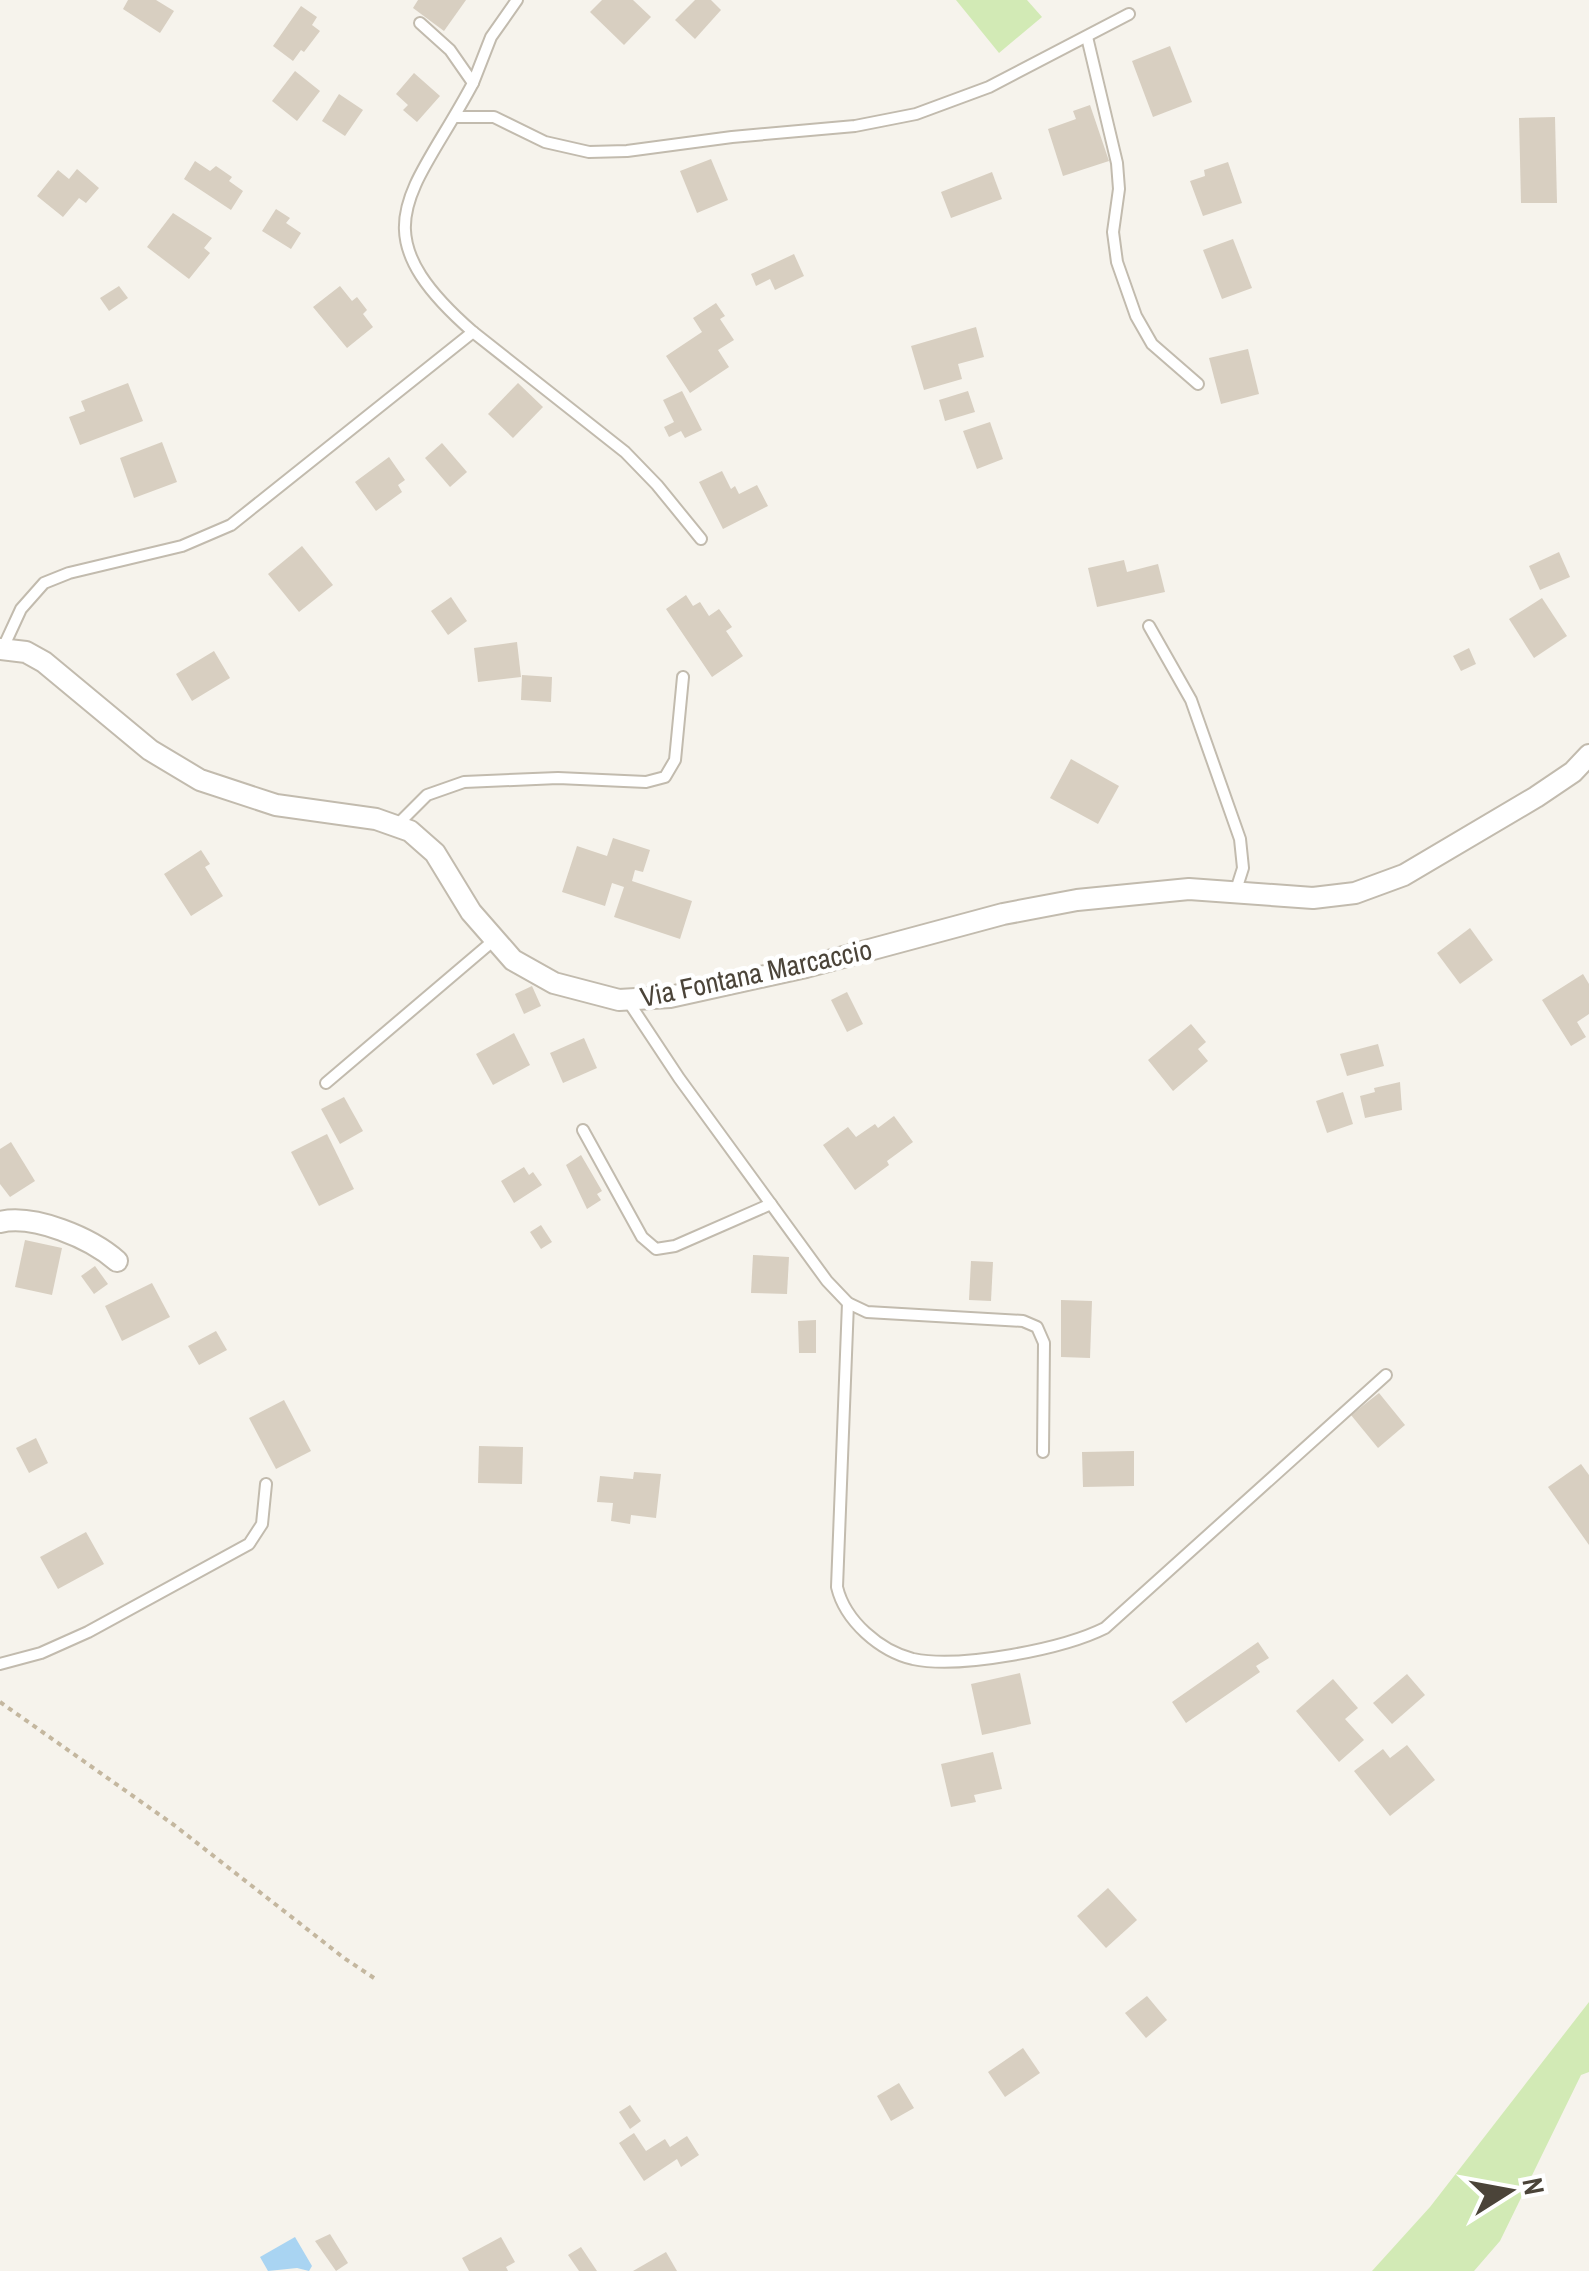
<svg xmlns="http://www.w3.org/2000/svg" width="1589" height="2271" viewBox="0 0 1589 2271" font-family="'Archivo Narrow',sans-serif">
	<style>
		.green { fill: #d2eab5 }
		.water { fill: #a9d4f2 }
		.building { fill: #d8cfc1 }
		.lines { fill: none; stroke-linecap: round; stroke-linejoin: round }
		.lane-casing { stroke: #c2bbae; stroke-width: 14 }
		.street-casing { stroke: #c2bbae; stroke-width: 24 }
		.path { stroke: #c4b79f; stroke-width: 4; stroke-dasharray: 5 5; stroke-linecap: butt }
		.lane { stroke: #fff; stroke-width: 10 }
		.street { stroke: #fff; stroke-width: 20 }
		.labels { text-anchor: middle; dominant-baseline: central; stroke-width: 9; stroke-linejoin: round; paint-order: stroke }
		.street-label { font-size: 28px; fill: #4b4439; stroke: #fff }
	</style>
	<rect width="100%" height="100%" fill="#f6f3ec"/>
	<g class="green">
		<path d="M956 0H1027L1042 17 999 53Z"/>
		<path d="M1589 2002V2072L1581 2075 1500 2241 1474 2271H1372L1430 2207Z"/>
	</g>
	<path class="water" d="M295 2237 312 2266 309 2271 297 2268 268 2271 260 2257Z"/>
	<g class="building">
		<path d="M128 0H156L174 11 160 33 123 9Z"/>
		<path d="M418 0H466L444 31 413 8Z"/>
		<path d="M602 0H633L651 17 624 45 590 12Z"/>
		<path d="M695 0H711L721 10 695 39 675 20Z"/>
		<path d="M301 6 317 17 312 25 320 31 304 52 301 50 293 61 273 46Z"/>
		<path d="M1170 46 1192 102 1153 117 1132 61Z"/>
		<path d="M295 71 320 91 297 121 272 101Z"/>
		<path d="M414 73 440 96 417 122 403 110 408 105 396 94Z"/>
		<path d="M339 94 363 110 345 136 322 121Z"/>
		<path d="M1090 105 1109 161 1063 176 1048 129 1076 119 1073 111Z"/>
		<path d="M1555 117 1557 203H1521L1519 118Z"/>
		<path d="M711 159 728 200 697 213 680 171Z"/>
		<path d="M195 161 210 171 216 166 232 177 229 181 243 191 231 210 184 179Z"/>
		<path d="M1228 162 1242 203 1203 216 1190 181 1205 176 1204 170Z"/>
		<path d="M77 169 99 188 86 203 79 198 63 217 37 196 58 170 69 179Z"/>
		<path d="M992 172 1002 199 951 218 941 192Z"/>
		<path d="M276 209 290 218 286 223 301 233 291 249 262 231Z"/>
		<path d="M173 213 212 238 204 248 210 253 189 279 147 247Z"/>
		<path d="M1233 239 1252 288 1222 299 1203 250Z"/>
		<path d="M794 254 804 276 775 290 770 279 756 286 751 274Z"/>
		<path d="M119 286 128 298 109 311 100 298Z"/>
		<path d="M340 286 352 301 357 297 367 310 363 314 373 327 347 348 313 307Z"/>
		<path d="M716 303 725 316 720 319 734 340 718 350 729 367 690 393 666 356 702 332 693 318Z"/>
		<path d="M976 327 984 357 958 364 962 379 924 390 911 346Z"/>
		<path d="M1248 349 1259 394 1221 404 1209 358Z"/>
		<path d="M128 383 143 421 80 445 69 417 85 411 81 401Z"/>
		<path d="M518 383 543 407 513 438 488 414Z"/>
		<path d="M682 391 702 430 685 438 681 431 669 437 664 427 674 422 663 400Z"/>
		<path d="M968 391 975 412 945 421 939 400Z"/>
		<path d="M990 422 1003 459 977 469 963 431Z"/>
		<path d="M162 442 177 482 134 498 120 458Z"/>
		<path d="M442 443 467 472 450 487 425 458Z"/>
		<path d="M389 457 405 480 398 485 402 492 376 511 355 482Z"/>
		<path d="M722 471 731 489 735 486 739 494 757 485 768 506 723 529 699 482Z"/>
		<path d="M302 546 333 585 299 612 268 574Z"/>
		<path d="M1559 552 1570 577 1540 590 1529 566Z"/>
		<path d="M1124 560 1127 572 1158 564 1165 592 1097 607 1088 568Z"/>
		<path d="M686 595 693 606 700 602 709 616 719 609 732 627 726 631 743 656 712 677 666 609Z"/>
		<path d="M451 597 467 621 448 635 431 611Z"/>
		<path d="M1542 598 1567 636 1534 658 1509 619Z"/>
		<path d="M517 642 521 677 478 682 474 648Z"/>
		<path d="M1469 648 1476 664 1461 671 1453 656Z"/>
		<path d="M214 651 230 678 192 701 176 674Z"/>
		<path d="M522 675 552 677 551 702 521 700Z"/>
		<path d="M1071 759 1119 786 1098 824 1050 798Z"/>
		<path d="M613 838 650 850 643 872 635 870 632 881 692 901 680 939 614 917 624 887 612 883 605 906 562 892 577 846 607 856Z"/>
		<path d="M201 850 210 864 205 867 223 896 191 916 164 874Z"/>
		<path d="M1470 928 1493 960 1460 984 1437 953Z"/>
		<path d="M1583 974 1589 984V1014L1577 1022 1586 1037 1571 1046 1542 1000Z"/>
		<path d="M532 986 541 1006 524 1014 515 994Z"/>
		<path d="M847 992 863 1024 847 1032 831 1000Z"/>
		<path d="M1191 1024 1206 1042 1198 1049 1208 1061 1173 1091 1148 1060Z"/>
		<path d="M514 1033 530 1065 493 1085 476 1054Z"/>
		<path d="M584 1038 597 1068 563 1083 550 1053Z"/>
		<path d="M1378 1044 1384 1066 1347 1076 1340 1054Z"/>
		<path d="M1400 1082 1402 1110 1365 1118 1360 1096 1375 1092 1374 1088Z"/>
		<path d="M1343 1092 1353 1124 1327 1133 1316 1101Z"/>
		<path d="M344 1097 363 1131 340 1144 321 1109Z"/>
		<path d="M894 1116 913 1142 887 1161 889 1165 855 1190 823 1145 848 1127 856 1137 875 1124 878 1128Z"/>
		<path d="M327 1134 354 1189 319 1206 291 1152Z"/>
		<path d="M11 1142 35 1181 10 1197 0 1184V1149Z"/>
		<path d="M581 1155 602 1191 597 1194 601 1200 587 1209 566 1165Z"/>
		<path d="M524 1167 529 1175 533 1172 542 1185 514 1203 501 1181Z"/>
		<path d="M541 1225 552 1242 541 1249 530 1232Z"/>
		<path d="M25 1240 62 1248 52 1295 15 1287Z"/>
		<path d="M753 1255 789 1257 787 1294 751 1293Z"/>
		<path d="M971 1261 993 1262 991 1301 969 1300Z"/>
		<path d="M95 1266 108 1284 94 1294 81 1276Z"/>
		<path d="M152 1283 170 1317 122 1341 105 1306Z"/>
		<path d="M1061 1300 1092 1301 1090 1358 1061 1357Z"/>
		<path d="M816 1320V1353H799L798 1321Z"/>
		<path d="M216 1331 227 1350 199 1365 188 1346Z"/>
		<path d="M1379 1393 1405 1425 1378 1448 1351 1415Z"/>
		<path d="M284 1400 311 1451 276 1469 249 1418Z"/>
		<path d="M36 1438 48 1463 29 1473 16 1448Z"/>
		<path d="M479 1446 523 1447 522 1484 478 1483Z"/>
		<path d="M1134 1451V1486L1083 1487 1082 1452Z"/>
		<path d="M1581 1464 1589 1475V1545L1548 1487Z"/>
		<path d="M634 1472 661 1474 656 1518 631 1515 630 1524 611 1521 613 1503 597 1502 600 1476 633 1479Z"/>
		<path d="M86 1532 104 1564 58 1589 40 1557Z"/>
		<path d="M1258 1642 1269 1658 1256 1666 1260 1672 1186 1723 1172 1702Z"/>
		<path d="M1020 1673 1031 1724 982 1735 971 1684Z"/>
		<path d="M1407 1674 1425 1695 1392 1724 1373 1703Z"/>
		<path d="M1333 1679 1358 1708 1345 1719 1364 1740 1339 1762 1296 1711Z"/>
		<path d="M1407 1745 1435 1780 1390 1816 1354 1771 1383 1749 1390 1758Z"/>
		<path d="M993 1752 1002 1789 974 1795 976 1802 951 1807 941 1764Z"/>
		<path d="M1108 1888 1137 1920 1106 1948 1077 1916Z"/>
		<path d="M1147 1996 1167 2020 1146 2038 1125 2013Z"/>
		<path d="M1023 2048 1040 2073 1005 2097 988 2072Z"/>
		<path d="M899 2083 914 2108 891 2121 877 2096Z"/>
		<path d="M630 2105 641 2121 630 2129 619 2112Z"/>
		<path d="M634 2133 646 2151 665 2139 670 2147 687 2136 699 2155 681 2167 677 2159 644 2181 619 2143Z"/>
		<path d="M330 2234 348 2263 336 2271 315 2241Z"/>
		<path d="M501 2237 515 2262 506 2267 508 2271H469L462 2258Z"/>
		<path d="M581 2247 597 2271H579L568 2255Z"/>
		<path d="M666 2252 677 2271H633Z"/>
	</g>
	<g class="lines">
		<defs>
			<g id="lane">
				<path d="M1087 37 1117 163 1119 189 1113 232 1117 262 1136 316 1152 344 1198 384"/>
				<path d="M473 83 491 37 517 0"/>
				<path d="M455 117H494L545 142 589 152 627 151 732 137 855 126 916 114 989 87 1129 14"/>
				<path d="M473 332 625 452 657 485 701 539"/>
				<path d="M1149 626 1191 700 1240 839 1243 868 1236 890"/>
				<path d="M3 648 21 609 44 583 69 573 182 546 231 525 473 332C355 229 414 194 473 83L450 50 420 23"/>
				<path d="M397 825 427 795 464 782 558 778 646 782 665 777 675 760 683 677"/>
				<path d="M628 1001 679 1078 827 1281 848 1303 867 1312 1023 1321 1037 1327 1044 1343 1043 1452"/>
				<path d="M326 1083 493 941"/>
				<path d="M583 1130 642 1237 656 1249 675 1246 771 1204"/>
				<path d="M848 1303 837 1587C845 1621 880 1651 913 1659 960 1669 1063 1649 1105 1628L1386 1375"/>
				<path d="M0 1664 41 1653 88 1632 249 1544 262 1524 266 1484"/>
			</g>
			<g id="street">
				<path d="M0 649 26 652 44 662 150 750 200 780 276 805 376 819 410 831 435 853 471 912 513 960 554 983 619 1000 670 997 806 967 1003 914 1077 900 1189 889 1313 898 1355 893 1404 875 1536 797 1573 772 1589 755"/>
				<path d="M0 1222C34 1214 91 1238 117 1261"/>
			</g>
		</defs>
		<use href="#lane" class="lane-casing"/>
		<use href="#street" class="street-casing"/>
		<path class="path" d="M0 1702 174 1825 344 1958 374 1978"/>
		<use href="#lane" class="lane"/>
		<use href="#street" class="street"/>
	</g>
	<g class="labels">
		<g class="street-label">
			<text transform="translate(756 973) rotate(-12)">Via Fontana Marcaccio</text>
		</g>
	</g>
	<g transform="translate(1509 2191) rotate(79)" stroke="#ffffff" stroke-width="8" paint-order="stroke">
	<path d="M0-8L18 38L0 25L-18 38Z" fill="#4b4439"/>
	<text y="-15" font-size="28" font-weight="bold" text-anchor="middle" fill="#4b4439">N</text>
	</g>
</svg>
